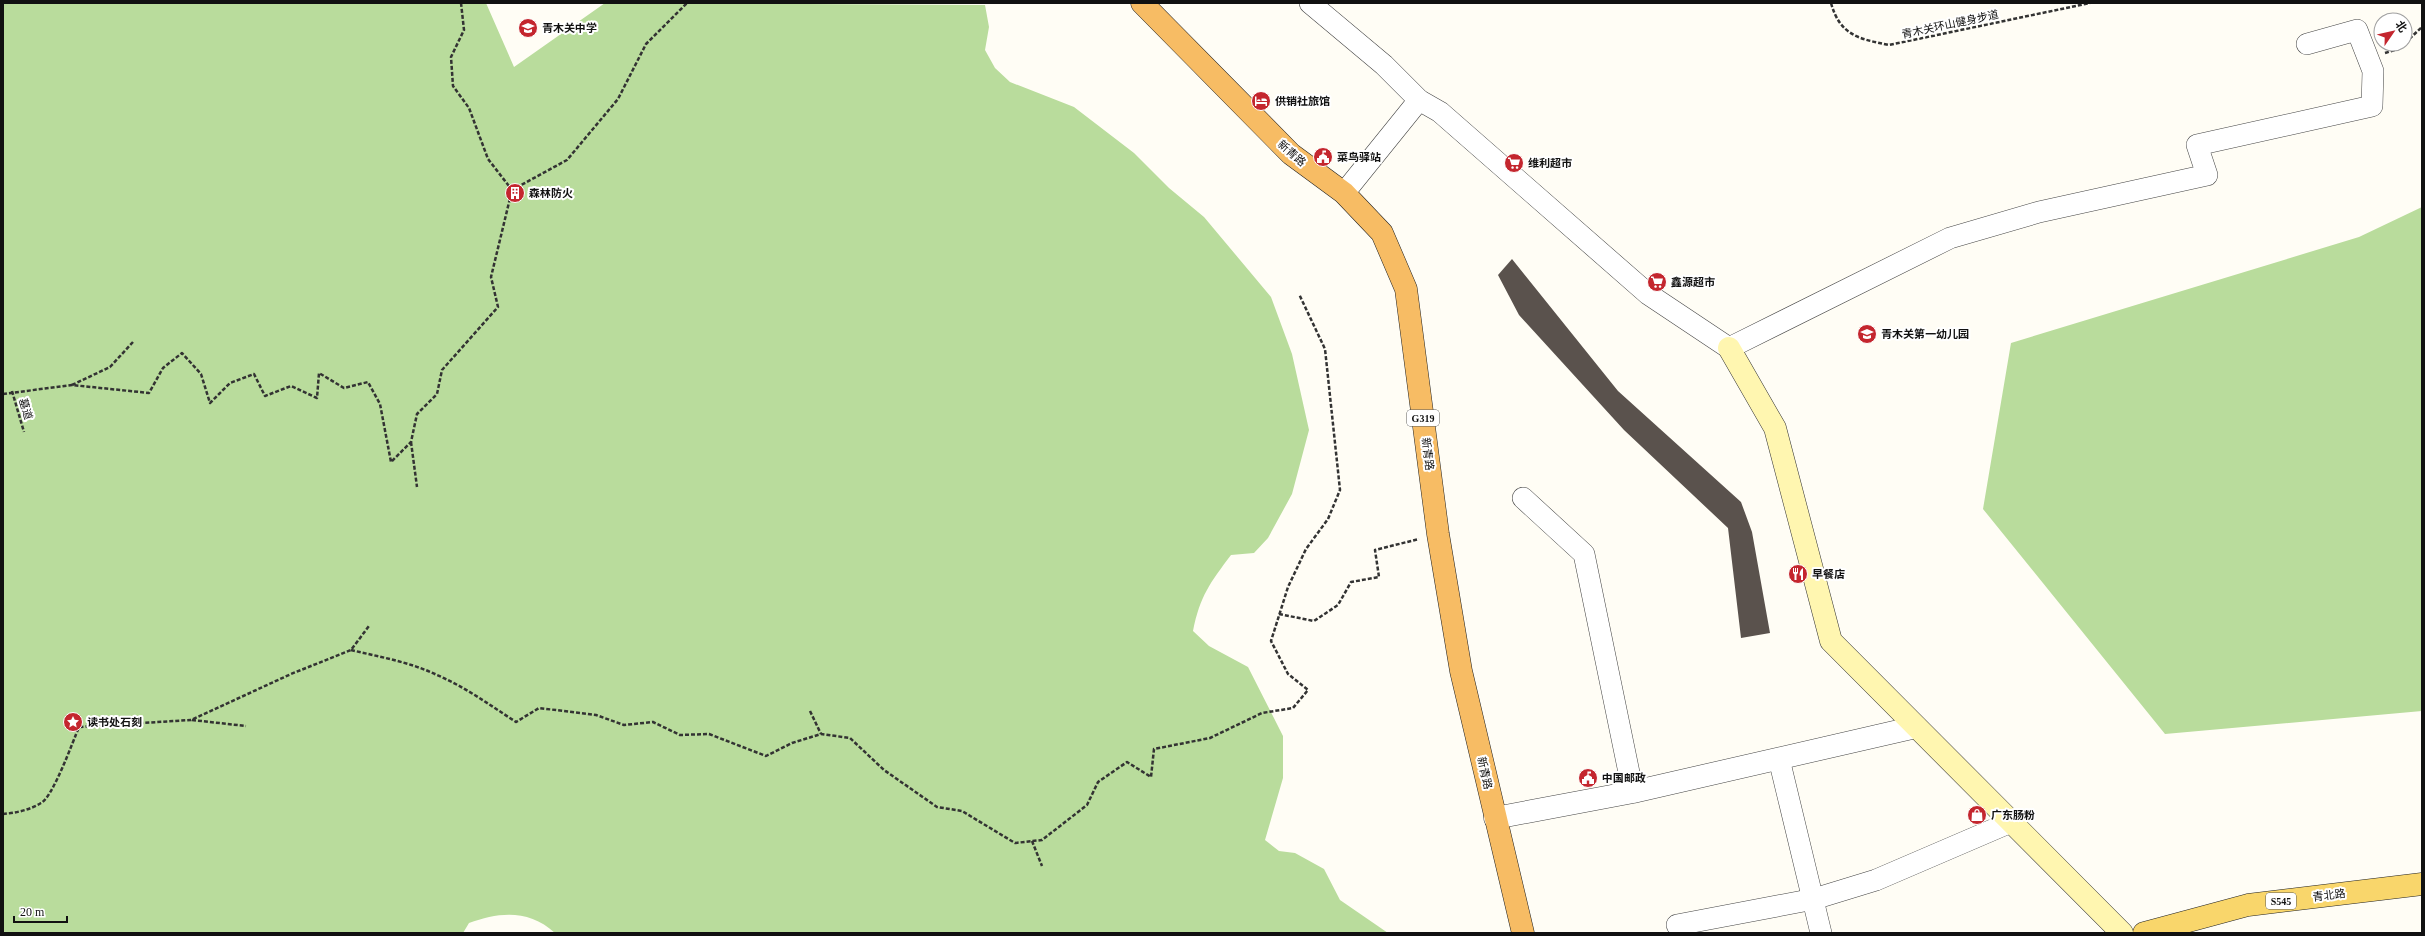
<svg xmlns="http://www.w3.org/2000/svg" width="2425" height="936" viewBox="0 0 2425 936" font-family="'Times New Roman','Noto Sans SC',serif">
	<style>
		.forest { fill: #b9dc9c }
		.building { fill: #5a524d }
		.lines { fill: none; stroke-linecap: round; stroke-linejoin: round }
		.minor-casing { stroke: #444; stroke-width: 22 }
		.tertiary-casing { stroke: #444; stroke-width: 23 }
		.secondary-casing { stroke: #333; stroke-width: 23 }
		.primary-casing { stroke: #222; stroke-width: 23 }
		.trunk-casing { stroke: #222; stroke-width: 23 }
		.path { stroke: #333; stroke-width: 2.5; stroke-dasharray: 4 2; stroke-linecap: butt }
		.minor { stroke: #fff; stroke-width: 21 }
		.tertiary { stroke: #fff; stroke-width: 22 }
		.secondary { stroke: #fff6b0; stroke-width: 22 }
		.primary { stroke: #f9d66b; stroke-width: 22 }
		.trunk { stroke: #f7bc64; stroke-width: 22 }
		.labels { text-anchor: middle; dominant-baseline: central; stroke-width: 4; stroke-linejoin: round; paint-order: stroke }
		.shield { fill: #fff; stroke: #585858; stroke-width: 1 }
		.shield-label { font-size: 10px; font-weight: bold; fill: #111 }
		.street-label { font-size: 11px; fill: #111; stroke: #fff }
		.poi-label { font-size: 11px; font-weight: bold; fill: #111; stroke: #fff; text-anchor: start }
	</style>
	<rect width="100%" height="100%" fill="#fffdf5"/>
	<g class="forest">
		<path d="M3 3H486L514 67 605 3 985 5 989 27 985 50 995 68 1010 82 1074 107 1134 153 1169 188 1204 217 1271 297 1292 354 1309 430 1292 494 1268 538 1254 553 1231 555C1210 583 1200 596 1193 631L1209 646 1248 667 1283 736V778L1265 840 1279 851 1295 853 1324 869 1340 900 1388 933H555C529 909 499 912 469 923L463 933H3Z"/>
		<path d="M2422 207V711L2165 734 1983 509 2011 343 2359 237Z"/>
	</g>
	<path class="building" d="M1512 259 1618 391 1741 502 1752 532 1770 633 1741 638 1728 528 1624 430 1519 315 1498 275Z"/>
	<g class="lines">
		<defs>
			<g id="minor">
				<path d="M1310 3 1384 65 1419 100 1440 112 1648 294 1729 348 1950 238 2039 212 2207 175 2197 145 2372 106 2373 71 2357 30 2307 44"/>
				<path d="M1344 193 1419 100"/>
				<path d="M1523 498 1584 554 1633 792"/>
				<path d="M1779 759 1821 933"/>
				<path d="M1677 925 1814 899 1876 880 2011 822"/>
			</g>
			<path id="tertiary" d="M1495 818 1633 792 1916 727"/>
			<path id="secondary" d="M1729 348 1775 428 1831 641 2122 933"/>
			<path id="primary" d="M2144 933 2248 905 2422 884"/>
			<path id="trunk" d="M1142 3 1291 154 1344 193 1382 233 1406 289 1438 534 1461 671 1523 933"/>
		</defs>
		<use href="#minor" class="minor-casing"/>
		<use href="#tertiary" class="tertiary-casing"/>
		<use href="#secondary" class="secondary-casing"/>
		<use href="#primary" class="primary-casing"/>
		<use href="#trunk" class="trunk-casing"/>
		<g class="path">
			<path d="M461 3 464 30 451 57 453 86 469 108 488 159 512 190"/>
			<path d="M1831 3C1840 36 1860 39 1889 45L2090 3"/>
			<path d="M2405 43 2422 27"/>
			<path d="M2385 53 2398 49 2403 44"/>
			<path d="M72 385 110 367 133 342"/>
			<path d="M12 391 24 432"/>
			<path d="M3 394 72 385 149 393 163 368 182 353 201 374 210 403 230 383 254 374 265 396 291 386 317 398 319 373 344 388 368 382 380 404 391 462 411 442 417 414 437 394 442 370 498 307 491 277 512 190 567 160 618 99 646 44 687 3"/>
			<path d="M411 442 417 487"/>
			<path d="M1279 614 1314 621 1338 605 1351 582 1379 577 1375 550 1419 539"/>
			<path d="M351 650C380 657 410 662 437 675 465 687 490 705 516 722L539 708 596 715 624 725 653 722 680 735 709 734 766 756 792 743 821 734 850 738 884 770 937 807 962 811 1015 843 1042 840 1087 805 1098 782 1127 762 1151 777 1154 749 1210 738 1262 713 1293 708 1308 690 1288 674 1271 641 1288 587 1306 549 1328 519 1340 490 1325 349 1299 294"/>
			<path d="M810 711 821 734"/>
			<path d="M192 720 246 726"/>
			<path d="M3 814C15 813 30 810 41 803 53 797 73 741 79 727L191 720 291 674 351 650 369 626"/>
			<path d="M1032 841 1042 866"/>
		</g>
		<use href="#minor" class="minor"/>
		<use href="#tertiary" class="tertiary"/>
		<use href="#secondary" class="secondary"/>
		<use href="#primary" class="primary"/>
		<use href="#trunk" class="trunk"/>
	</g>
	<defs>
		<symbol id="school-disc" viewBox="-11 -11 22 22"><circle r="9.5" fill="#c4262e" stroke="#fff"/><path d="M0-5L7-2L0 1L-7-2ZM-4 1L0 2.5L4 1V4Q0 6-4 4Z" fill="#fff"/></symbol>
		<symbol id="hotel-disc" viewBox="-11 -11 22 22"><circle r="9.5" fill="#c4262e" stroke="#fff"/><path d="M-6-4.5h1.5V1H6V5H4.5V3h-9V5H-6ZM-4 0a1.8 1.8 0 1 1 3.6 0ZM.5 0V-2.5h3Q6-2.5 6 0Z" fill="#fff"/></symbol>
		<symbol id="civic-disc" viewBox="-11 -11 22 22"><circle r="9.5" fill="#c4262e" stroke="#fff"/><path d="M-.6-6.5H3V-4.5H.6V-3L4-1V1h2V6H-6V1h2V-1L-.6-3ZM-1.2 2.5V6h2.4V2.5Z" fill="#fff"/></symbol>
		<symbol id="supermarket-disc" viewBox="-11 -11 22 22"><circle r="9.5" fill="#c4262e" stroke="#fff"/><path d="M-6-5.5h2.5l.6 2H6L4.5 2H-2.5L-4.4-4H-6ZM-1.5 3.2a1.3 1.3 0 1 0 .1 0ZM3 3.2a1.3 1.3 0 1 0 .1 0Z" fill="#fff"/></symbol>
		<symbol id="building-disc" viewBox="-11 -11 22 22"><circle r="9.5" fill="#c4262e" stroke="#fff"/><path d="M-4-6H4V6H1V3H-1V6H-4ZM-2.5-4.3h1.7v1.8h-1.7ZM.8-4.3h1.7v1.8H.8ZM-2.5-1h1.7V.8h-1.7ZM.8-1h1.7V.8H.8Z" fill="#fff"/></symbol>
		<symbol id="restaurant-disc" viewBox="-11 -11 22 22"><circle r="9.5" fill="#c4262e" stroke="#fff"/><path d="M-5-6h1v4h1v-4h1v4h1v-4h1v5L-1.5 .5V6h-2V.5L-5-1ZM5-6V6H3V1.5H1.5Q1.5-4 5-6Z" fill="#fff"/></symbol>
		<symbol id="sight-disc" viewBox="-11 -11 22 22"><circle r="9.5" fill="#c4262e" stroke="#fff"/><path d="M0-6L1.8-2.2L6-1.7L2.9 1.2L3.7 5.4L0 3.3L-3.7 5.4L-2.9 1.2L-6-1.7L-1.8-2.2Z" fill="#fff"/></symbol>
		<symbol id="shop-disc" viewBox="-11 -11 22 22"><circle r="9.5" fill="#c4262e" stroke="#fff"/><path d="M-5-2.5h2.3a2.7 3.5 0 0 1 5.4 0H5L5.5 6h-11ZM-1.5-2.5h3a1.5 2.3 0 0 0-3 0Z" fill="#fff"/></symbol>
	</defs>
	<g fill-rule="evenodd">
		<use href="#school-disc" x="517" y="17" width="22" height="22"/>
		<use href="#hotel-disc" x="1250" y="90" width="22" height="22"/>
		<use href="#civic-disc" x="1312" y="146" width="22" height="22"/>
		<use href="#supermarket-disc" x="1503" y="152" width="22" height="22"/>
		<use href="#building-disc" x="504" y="182" width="22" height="22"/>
		<use href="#supermarket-disc" x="1646" y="271" width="22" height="22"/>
		<use href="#school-disc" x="1856" y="323" width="22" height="22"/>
		<use href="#restaurant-disc" x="1787" y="563" width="22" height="22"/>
		<use href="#sight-disc" x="62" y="711" width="22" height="22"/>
		<use href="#civic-disc" x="1577" y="767" width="22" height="22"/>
		<use href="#shop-disc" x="1966" y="804" width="22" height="22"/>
	</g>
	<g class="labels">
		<g class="shield">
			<rect x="1407" y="410" width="32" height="16" rx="3"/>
			<rect x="2266" y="893" width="30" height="16" rx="3"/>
		</g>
		<g class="shield-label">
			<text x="1423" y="418">G319</text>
			<text x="2281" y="901">S545</text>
		</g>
		<g class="street-label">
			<text transform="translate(1950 24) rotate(-12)">青木关环山健身步道</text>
			<text transform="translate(1292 153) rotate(41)">新青路</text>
			<text transform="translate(26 409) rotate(74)">墓道</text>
			<text transform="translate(1428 454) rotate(83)">新青路</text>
			<text transform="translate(1485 773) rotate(77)">新青路</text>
			<text transform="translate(2329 895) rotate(-7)">青北路</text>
		</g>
		<g class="poi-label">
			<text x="542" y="28">青木关中学</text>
			<text x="1275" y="101">供销社旅馆</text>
			<text x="1337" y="157">菜鸟驿站</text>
			<text x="1528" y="163">维利超市</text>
			<text x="529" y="193">森林防火</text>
			<text x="1671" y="282">鑫源超市</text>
			<text x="1881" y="334">青木关第一幼儿园</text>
			<text x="1812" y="574">早餐店</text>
			<text x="87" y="722">读书处石刻</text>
			<text x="1602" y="778">中国邮政</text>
			<text x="1991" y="815">广东肠粉</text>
		</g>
	</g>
	<rect width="2425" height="936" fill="none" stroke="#111111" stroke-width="8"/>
	<g transform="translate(2393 32) rotate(56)"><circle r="19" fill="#ffffff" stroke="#a0a0a0"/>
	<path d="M0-3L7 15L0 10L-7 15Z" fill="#c4262e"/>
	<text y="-6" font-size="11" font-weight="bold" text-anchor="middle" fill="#111111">北</text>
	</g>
	<path d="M14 916v6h53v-6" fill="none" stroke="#111111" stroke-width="2"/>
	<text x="20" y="916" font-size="12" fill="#111111" stroke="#ffffff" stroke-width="3" paint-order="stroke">20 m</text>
</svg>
